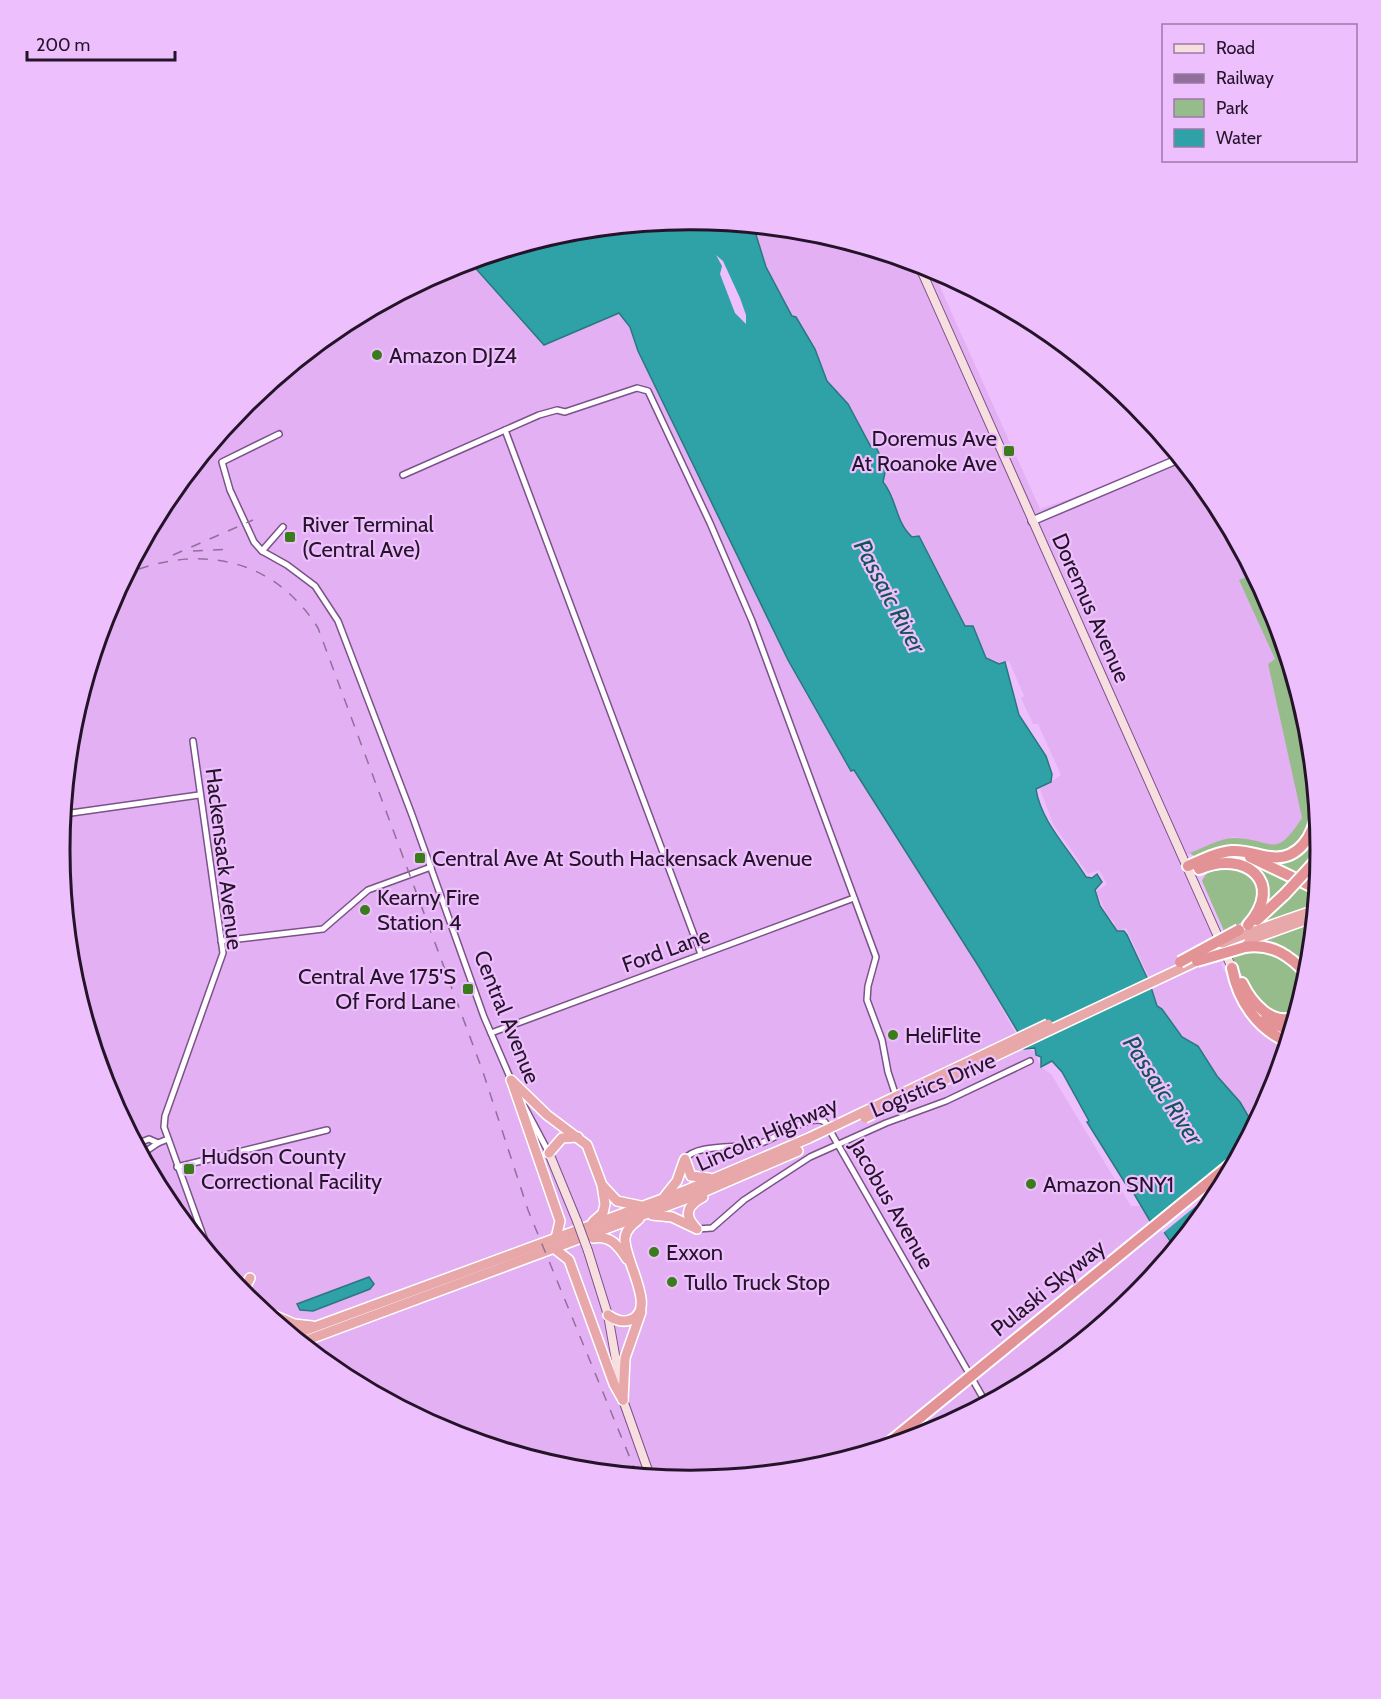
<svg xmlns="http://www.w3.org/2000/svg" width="1381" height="1699" viewBox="0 0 1381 1699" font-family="Cabin,sans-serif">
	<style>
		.built { fill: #e3b1f3 }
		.green { fill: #97bc8b }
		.water { fill: #2ea2a6; stroke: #2b7780; stroke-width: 1.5 }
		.pier { fill: #eebffd }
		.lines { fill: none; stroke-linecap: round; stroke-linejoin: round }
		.minor-casing { stroke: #7b5289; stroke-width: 8 }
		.tertiary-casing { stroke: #7b5289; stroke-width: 10 }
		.secondary-casing { stroke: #7b5289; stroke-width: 10 }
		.trunk-casing { stroke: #fff; stroke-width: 12 }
		.motorway-casing { stroke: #fff; stroke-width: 14 }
		.minor { stroke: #fff; stroke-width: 5 }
		.tertiary { stroke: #fff; stroke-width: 7 }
		.secondary { stroke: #f7dfdf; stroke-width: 8 }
		.trunk { stroke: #e8a8aa; stroke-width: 9 }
		.motorway { stroke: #e39395; stroke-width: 10 }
		.rail { stroke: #906f9b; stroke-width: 1.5; stroke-dasharray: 10 10; stroke-linecap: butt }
		.secondary-bridge-casing { stroke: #7b5289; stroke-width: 10; stroke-linecap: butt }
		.trunk-bridge-casing { stroke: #fff; stroke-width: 12; stroke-linecap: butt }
		.motorway-bridge-casing { stroke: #fff; stroke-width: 14; stroke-linecap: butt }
		.secondary-bridge { stroke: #f7dfdf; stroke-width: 8 }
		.trunk-bridge { stroke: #e8a8aa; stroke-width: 9 }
		.motorway-bridge { stroke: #e39395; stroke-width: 10 }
		.poi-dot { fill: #3a7b1b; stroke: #eebffd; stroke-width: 2 }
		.labels { text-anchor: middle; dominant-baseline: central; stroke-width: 4.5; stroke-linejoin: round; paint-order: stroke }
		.poi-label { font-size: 22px; fill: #241329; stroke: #eebffd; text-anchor: start }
		.street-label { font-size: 22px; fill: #241329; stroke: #eebffd }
		.water-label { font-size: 24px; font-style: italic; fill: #145455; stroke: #eebffd }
		.rim { fill: none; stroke: #241329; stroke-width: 3 }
	</style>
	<rect width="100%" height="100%" fill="#eebffd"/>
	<g class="built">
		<path d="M753 225 814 231 931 267 1040 509 1182 459 1215 500 1246 558 1248 576 1240 580 1275 659 1268 664 1302 818 1287 841 1277 846 1233 837 1182 857 1229 960 1221 964 1244 1013 1261 1031 1287 1046 1273 1091 1254 1126 1240 1102 1217 1076 1198 1046 1182 1037 1163 1009 1157 1007 1151 990 1154 988 1126 928 1117 931 1113 926 1115 923 1108 916 1096 892 1107 884 1099 870 1088 874 1053 824 1040 789 1061 775 1038 724H1033L1021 698 1024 696 1009 661 999 664 986 658 973 626H965L919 536 912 537 904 528 893 502V497L883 482 886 468 871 447 848 404 827 381 807 335 792 316 766 267Z"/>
		<path d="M469 261 514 309 619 313 630 327 638 351 788 660 851 770 854 769 979 967 1024 1049 1034 1051 1041 1067 1051 1074 1131 1206H1141L1150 1221 1155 1219 1175 1248 1136 1296 1040 1374 931 1432 813 1468 690 1480 567 1468 449 1432 340 1374 244 1295 166 1199 108 1090 72 972 60 850 72 726 108 608 166 499 245 403 341 325 450 267Z"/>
	</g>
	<g class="green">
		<path d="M1246 558 1273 609 1280 632 1278 636 1311 777 1313 802 1309 824 1301 841 1286 851 1271 854 1236 845 1195 857 1190 853C1203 848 1222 837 1235 838 1276 840 1274 860 1302 818L1268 664 1275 659 1239 580 1248 576Z"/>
		<path d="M1318 819 1320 843 1296 876 1262 860 1290 858Z"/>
		<path d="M1240 858 1291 881 1265 907 1268 894 1261 872 1239 860Z"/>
		<path d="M1228 868C1244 871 1251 876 1258 891 1255 912 1244 925 1224 931L1202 881C1206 870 1217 869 1228 868Z"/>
		<path d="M1298 885 1317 893 1316 904 1257 926Z"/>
		<path d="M1314 922 1306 950 1307 968 1285 947 1266 941Z"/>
		<path d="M1253 950C1282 953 1289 963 1305 986L1297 1012C1262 1027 1245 980 1232 956Z"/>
	</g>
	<g class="water">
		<path d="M691 219 753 225 766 267 792 316 796 317 815 349 827 381 848 404 871 447H876L886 468 883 482C897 498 895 522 912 537L919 536 965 626H973L986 658 999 664 1005 662 1019 715 1046 756 1052 774 1051 782 1036 789C1041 822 1069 849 1086 877L1092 878 1097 874 1102 882 1095 890 1100 906 1117 931H1124L1127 935 1150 984 1157 1006 1162 1009 1182 1037 1198 1046 1217 1076 1240 1102 1254 1126 1215 1200 1175 1248 1155 1219 1150 1221 1130 1187 1125 1183 1087 1122 1089 1121 1062 1072 1052 1061 1041 1067V1057L1036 1055 1035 1048 1024 1049 1018 1032 979 967 854 770 851 771 788 660 638 351 630 327 619 313 544 345 469 261 568 231Z"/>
		<path d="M369 1277 374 1284 370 1289 313 1311 300 1310 297 1304Z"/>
	</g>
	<g class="pier">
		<path d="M716 255 723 261 740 298 746 315V324L735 313 720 274 722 266Z"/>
		<path d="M1241 1150 1224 1183 1163 1233 1154 1222 1149 1224Z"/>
	</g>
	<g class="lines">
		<defs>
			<g id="minor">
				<path d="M505 430 701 954"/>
				<path d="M279 434 222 462 230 490 254 542 262 551 287 565 315 586 338 621 412 815 484 1017 512 1082"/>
				<path d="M403 475 539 415 557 410 565 412 637 388 648 391 710 523 752 621 876 957 868 986 867 1000 882 1040 888 1072 903 1117"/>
				<path d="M262 551 283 527"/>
				<path d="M193 741 223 953 165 1116 164 1127 209 1252"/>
				<path d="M64 814 199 795"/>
				<path d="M221 941 323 929 368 890 431 867"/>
				<path d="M491 1033 854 898"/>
				<path d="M523 1104 549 1153"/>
				<path d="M136 1144 149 1139 158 1143"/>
				<path d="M142 1154 158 1143 168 1139"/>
				<path d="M685 1159C697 1143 740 1149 761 1143 777 1138 810 1113 825 1122L986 1403"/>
				<path d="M177 1167 327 1130"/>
				<path d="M697 1229 712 1228 744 1200 810 1157 886 1123 946 1101 1030 1061"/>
			</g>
			<path id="tertiary" d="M1032 521 1181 458"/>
			<g id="secondary">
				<path d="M918 263 1232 968"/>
				<path d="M549 1153 577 1221"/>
				<path d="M588 1251 608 1315 623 1400 650 1476"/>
			</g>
			<g id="trunk">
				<path d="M1243 935 1315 910"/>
				<path d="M1244 942 1314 917"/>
				<path d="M1050 1030 1197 961"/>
				<path d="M511 1080 547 1115 587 1145 602 1185 605 1204 603 1213 593 1222"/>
				<path d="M512 1082 560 1221 556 1238"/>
				<path d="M549 1153 562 1138 578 1137"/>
				<path d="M685 1159 691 1176 709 1178"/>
				<path d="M603 1186 617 1201 641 1206"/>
				<path d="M665 1196 677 1181 684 1161"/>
				<path d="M652 1215 672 1217 697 1229"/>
				<path d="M695 1227C683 1214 688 1205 703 1197"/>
				<path d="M593 1238C610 1235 618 1245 627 1259"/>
				<path d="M555 1249 569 1260 614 1384 623 1400"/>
				<path d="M245 1295V1288L250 1278"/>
				<path d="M264 1311 294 1324 312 1326"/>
				<path d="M608 1315C615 1320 622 1323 630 1320 659 1311 623 1259 625 1238 626 1229 633 1224 639 1219"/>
				<path d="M293 1335 687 1190 809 1138"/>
				<path d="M302 1342 694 1196 798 1151"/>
				<path d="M623 1400 625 1358 641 1312"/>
			</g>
			<g id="motorway">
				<path d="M1309 729 1311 744"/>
				<path d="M1250 857 1317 889"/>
				<path d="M1188 866C1202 860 1217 852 1232 851 1244 850 1257 855 1270 857 1299 861 1314 835 1317 810"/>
				<path d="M1311 866 1321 853"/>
				<path d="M1199 869C1245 849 1286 882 1248 925"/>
				<path d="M1257 920 1285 894"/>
				<path d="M1245 947C1273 943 1290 956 1308 975"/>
				<path d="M1310 962 1309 949 1312 937"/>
				<path d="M1232 968C1238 1000 1257 1029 1288 1042"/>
				<path d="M1242 983C1251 1002 1272 1027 1295 1017"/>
				<path d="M1265 1020 1291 1031"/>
			</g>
		</defs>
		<use href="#minor" class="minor-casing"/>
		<use href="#tertiary" class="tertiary-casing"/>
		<use href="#secondary" class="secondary-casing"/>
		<use href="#trunk" class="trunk-casing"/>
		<use href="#motorway" class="motorway-casing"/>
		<use href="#minor" class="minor"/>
		<use href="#tertiary" class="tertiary"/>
		<use href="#secondary" class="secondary"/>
		<use href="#trunk" class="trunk"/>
		<use href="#motorway" class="motorway"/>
		<g class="rail">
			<path d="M769 231 777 228"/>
			<path d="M193 551 232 549"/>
			<path d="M173 555 253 520"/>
			<path d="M139 569C210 545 277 563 318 628L483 1072 528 1210 637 1475"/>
		</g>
		<defs>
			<path id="secondary-bridge" d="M577 1221 588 1251"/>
			<g id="trunk-bridge">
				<path d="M1222 943 1243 935"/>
				<path d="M865 1118 1050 1030"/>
				<path d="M809 1138 1048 1024"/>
			</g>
			<g id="motorway-bridge">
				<path d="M1285 894 1311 866"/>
				<path d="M1197 961 1245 947"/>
				<path d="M1180 962 1239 930"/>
				<path d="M884 1447 1236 1160"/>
			</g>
		</defs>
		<use href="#secondary-bridge" class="secondary-bridge-casing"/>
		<use href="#trunk-bridge" class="trunk-bridge-casing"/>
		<use href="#motorway-bridge" class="motorway-bridge-casing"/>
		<use href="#secondary-bridge" class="secondary-bridge"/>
		<use href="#trunk-bridge" class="trunk-bridge"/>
		<use href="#motorway-bridge" class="motorway-bridge"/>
	</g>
	<g class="poi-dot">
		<circle cx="377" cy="355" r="6"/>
		<rect x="1003" y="445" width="12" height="12" rx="3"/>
		<rect x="284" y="531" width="12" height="12" rx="3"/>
		<rect x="414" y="852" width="12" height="12" rx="3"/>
		<circle cx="365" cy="910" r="6"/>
		<rect x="462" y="983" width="12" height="12" rx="3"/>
		<circle cx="893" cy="1035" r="6"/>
		<rect x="183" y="1163" width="12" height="12" rx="3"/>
		<circle cx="1031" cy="1184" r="6"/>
		<circle cx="654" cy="1252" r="6"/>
		<circle cx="672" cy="1282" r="6"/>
	</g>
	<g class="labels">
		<g class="poi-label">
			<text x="389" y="355">Amazon DJZ4</text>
			<text x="997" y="438" text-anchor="end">Doremus Ave<tspan x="997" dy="25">At Roanoke Ave</tspan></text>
			<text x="302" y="524">River Terminal<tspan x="302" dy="25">(Central Ave)</tspan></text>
			<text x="432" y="858">Central Ave At South Hackensack Avenue</text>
			<text x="377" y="897">Kearny Fire<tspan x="377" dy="25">Station 4</tspan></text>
			<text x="456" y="976" text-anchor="end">Central Ave 175'S<tspan x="456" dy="25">Of Ford Lane</tspan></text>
			<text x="905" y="1035">HeliFlite</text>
			<text x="201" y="1156">Hudson County<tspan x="201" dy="25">Correctional Facility</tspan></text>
			<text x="1043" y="1184">Amazon SNY1</text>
			<text x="666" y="1252">Exxon</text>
			<text x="684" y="1282">Tullo Truck Stop</text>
		</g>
		<g class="street-label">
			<text transform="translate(1091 608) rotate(66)">Doremus Avenue</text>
			<text transform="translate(224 859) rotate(83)">Hackensack Avenue</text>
			<text transform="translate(666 950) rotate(-20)">Ford Lane</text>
			<text transform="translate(507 1017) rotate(68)">Central Avenue</text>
			<text transform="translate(933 1085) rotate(-23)">Logistics Drive</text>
			<text transform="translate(767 1134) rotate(-24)">Lincoln Highway</text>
			<text transform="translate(892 1204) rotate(60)">Jacobus Avenue</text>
			<text transform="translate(1048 1288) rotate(-39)">Pulaski Skyway</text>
		</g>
		<g class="water-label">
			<text transform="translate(890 596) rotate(62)">Passaic River</text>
			<text transform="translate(1163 1090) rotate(57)">Passaic River</text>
		</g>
	</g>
	<path d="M0 0H1381V1699H0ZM70 850a620 620 0 1 1 1240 0a620 620 0 1 1-1240 0Z" fill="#eebffd" fill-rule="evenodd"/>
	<path class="rim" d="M70 850a620 620 0 1 1 1240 0a620 620 0 1 1-1240 0Z"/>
	<rect x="1162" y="24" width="195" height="138" fill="#eebffd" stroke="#9d7aa8" stroke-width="1.5"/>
	<rect x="1174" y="44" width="30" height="9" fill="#f7dfdf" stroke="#9d7aa8" stroke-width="1.5"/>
	<text x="1216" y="54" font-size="18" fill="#241329">Road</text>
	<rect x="1174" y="74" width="30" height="9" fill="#906f9b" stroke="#9d7aa8" stroke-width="1.5"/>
	<text x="1216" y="84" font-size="18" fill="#241329">Railway</text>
	<rect x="1174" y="99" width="30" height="18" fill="#97bc8b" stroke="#9d7aa8" stroke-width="1.5"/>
	<text x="1216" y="114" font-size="18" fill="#241329">Park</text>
	<rect x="1174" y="129" width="30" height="18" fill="#2ea2a6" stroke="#9d7aa8" stroke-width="1.5"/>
	<text x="1216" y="144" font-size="18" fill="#241329">Water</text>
	<path d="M27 51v9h148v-9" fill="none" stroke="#241329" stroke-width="3"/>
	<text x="36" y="51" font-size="18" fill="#241329" stroke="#eebffd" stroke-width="4.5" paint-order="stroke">200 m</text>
</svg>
